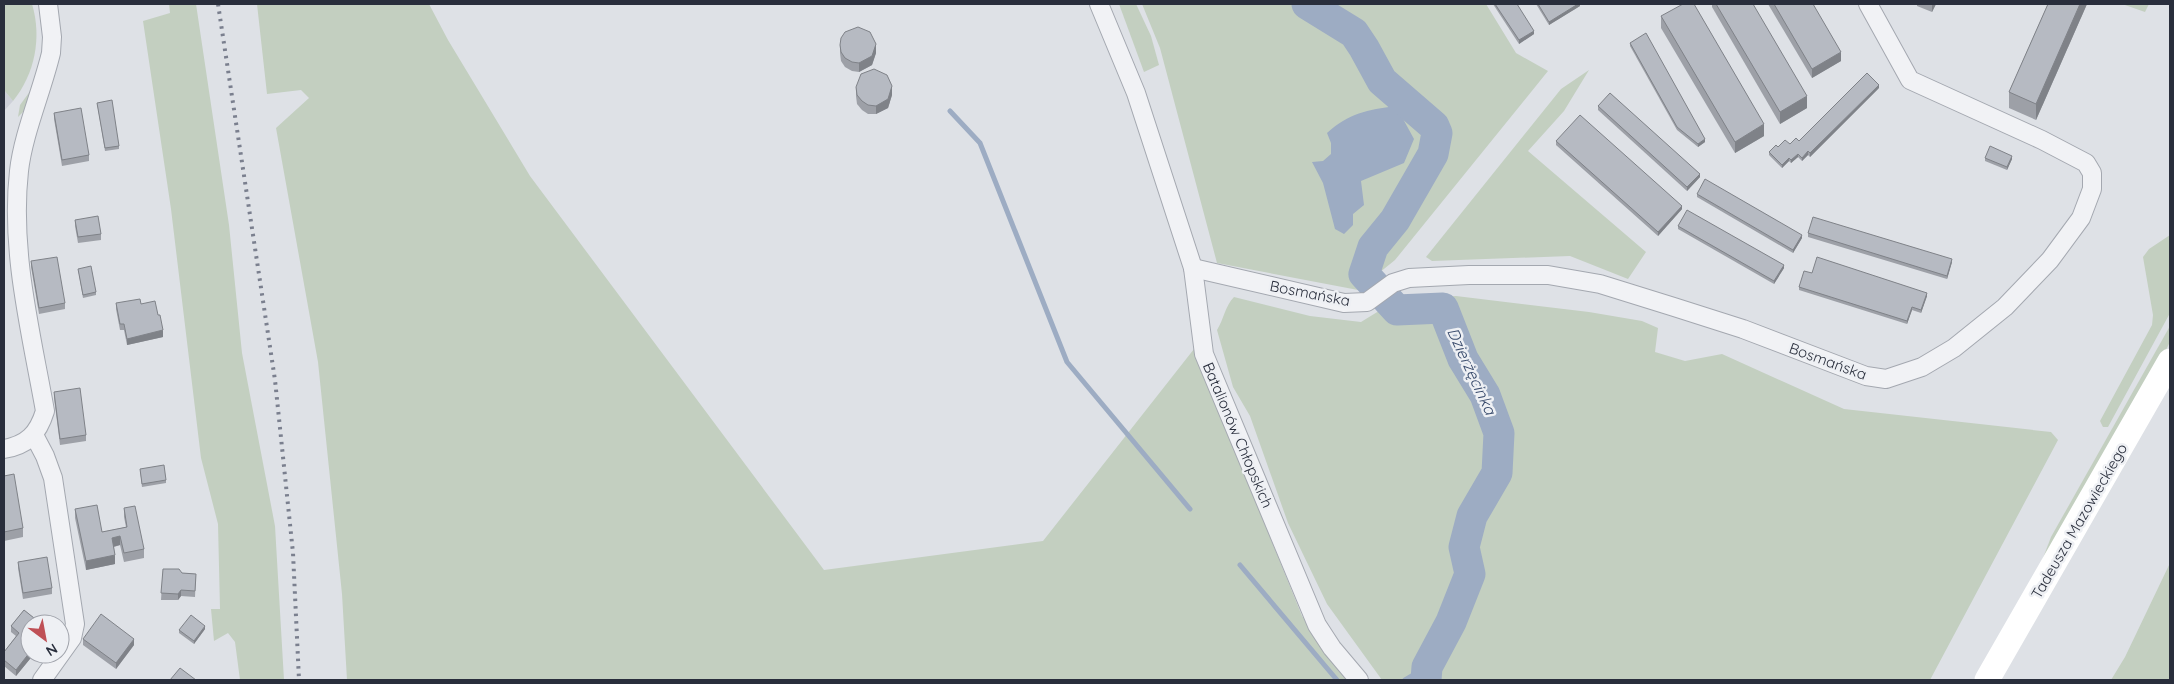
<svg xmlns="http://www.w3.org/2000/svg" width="2174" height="684" viewBox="0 0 2174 684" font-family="Quicksand,sans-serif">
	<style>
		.built { fill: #cdd0d8 }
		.green { fill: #c3cfc0 }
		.water { fill: #9dacc3 }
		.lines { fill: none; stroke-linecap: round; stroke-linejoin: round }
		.stream { stroke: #9dacc3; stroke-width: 5 }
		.river { stroke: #9dacc3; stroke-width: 31 }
		.minor-casing { stroke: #a4a8b0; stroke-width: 20 }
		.minor { stroke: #f1f2f5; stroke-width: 18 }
		.secondary { stroke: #fff; stroke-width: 25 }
		.rail { stroke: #7a7f8e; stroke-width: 4; stroke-dasharray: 2.5 5; stroke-linecap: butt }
		.wall { fill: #9da0a7 }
		.shaded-wall { fill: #7f8288 }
		.building { fill: #b6bac2; stroke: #7f8288 }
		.labels { text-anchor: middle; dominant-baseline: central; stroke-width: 5; stroke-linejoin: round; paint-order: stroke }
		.street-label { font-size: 15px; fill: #292e3c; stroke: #eef0f4 }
		.water-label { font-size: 16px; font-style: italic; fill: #384a6b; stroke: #eef0f4 }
	</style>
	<rect width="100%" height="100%" fill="#dee1e6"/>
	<path class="built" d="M4 90 13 101 4 111Z"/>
	<g class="green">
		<path d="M4 4H32C42 37 35 74 13 101L4 90Z"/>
		<path d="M169 4H196L229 225 242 353 275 526 284 680H240L235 642 228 633 214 641 211 609H220L218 524 201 458 171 209 143 21 170 13Z"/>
		<path d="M257 4H429L448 40 530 176 824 570 1043 541 1194 349 1302 616 1350 680H347L342 594 318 362 276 128 309 98 301 90 267 94Z"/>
		<path d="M1119 4H1136L1151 36 1159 65 1144 72Z"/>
		<path d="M1142 4H1486L1516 53 1548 71 1395 260 1358 290 1217 263 1160 48Z"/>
		<path d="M2122 4H2149L2145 12Z"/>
		<path d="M1589 70 1564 111 1528 151 1646 252 1628 279 1570 256 1432 261 1426 257 1561 89Z"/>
		<path d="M31 90 27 108 18 117 20 105Z"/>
		<path d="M2170 235V313L2108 427H2103L2100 421 2152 325 2153 315 2143 257 2149 249Z"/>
		<path d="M1456 296 1589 312 1642 321 1658 328 1655 352 1685 361 1722 354 1844 409 2051 432 2058 440 1930 680H1382L1327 604 1288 523 1250 416 1233 387 1217 330C1224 319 1225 306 1234 297L1310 316 1361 322 1400 298Z"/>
		<path d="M2170 326V342L2154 373 2040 566 2051 537Z"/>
		<path d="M2170 563V680H2111L2125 657Z"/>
	</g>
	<path class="water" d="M1396 106 1414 139 1404 163 1361 181 1364 205 1353 214V225L1344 234 1335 229 1323 183 1312 162 1323 161 1331 154V143L1327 133C1349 113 1367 110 1396 106Z"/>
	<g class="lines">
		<g class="stream">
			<path d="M950 111 980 143 1067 362 1190 509"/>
			<path d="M1240 565 1337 680"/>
			<path d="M1405 680 1427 667"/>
		</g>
		<path class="river" d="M1307 4 1354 33 1364 48 1382 81 1434 126 1437 133 1433 154 1395 220 1373 247 1364 274 1397 310 1443 308 1463 359 1485 395 1499 433 1497 473 1472 516 1464 547 1470 574 1451 622 1427 667 1426 680"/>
		<defs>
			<g id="minor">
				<path d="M1099 4 1136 93 1193 268 1204 354 1317 625 1332 648 1359 680"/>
				<path d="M1193 268 1344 303 1367 302 1393 283 1409 278 1469 275H1548L1600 284 1674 307 1743 329 1866 376 1886 379 1922 367 1954 348 2005 307 2050 260 2081 218 2092 189V173L2086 163 2042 140 1910 80 1868 4"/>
				<path d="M34 435 45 456 53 478 75 624 72 638 42 680"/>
				<path d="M4 449C27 445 38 434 45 411 31 332 10 251 19 171 23 134 42 91 51 53L52 37 48 4"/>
			</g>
		</defs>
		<use href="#minor" class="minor-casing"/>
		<use href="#minor" class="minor"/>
		<path class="secondary" d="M1987 680 2170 361"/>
		<path class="rail" d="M218 4 275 380 293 553 299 680"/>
	</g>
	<g class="wall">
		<path d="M1493 4H1517L1534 34 1519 44Z"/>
		<path d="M1536 4H1580V6L1549 25Z"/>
		<path d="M1712 4H1753L1807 108 1780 124 1712 7Z"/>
		<path d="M1768 4H1813L1841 61 1812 78Z"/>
		<path d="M1917 4H1936L1932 12 1917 6Z"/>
		<path d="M2048 4H2087L2036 120 2009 108V92Z"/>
		<path d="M1661 16 1764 136 1735 153 1661 28Z"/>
		<path d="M1630 43 1705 142 1698 147 1677 130 1630 46Z"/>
		<path d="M840 45 876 53 872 65 859 72 852 71 845 67 841 61 840 53Z"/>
		<path d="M856 87 892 95 888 108 876 114H868L862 110 857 104 856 96Z"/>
		<path d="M1879 88 1810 157 1808 155 1802 161 1798 157 1791 163 1789 161 1782 168 1769 155V152L1778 147 1790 144 1799 141Z"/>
		<path d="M97 103 119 146V149L105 151Z"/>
		<path d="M1598 106 1700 177 1687 191 1598 110Z"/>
		<path d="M54 113 89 155V161L62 166 54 119Z"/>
		<path d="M1556 141 1682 209 1658 236 1556 145Z"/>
		<path d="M1985 158 2012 159 2007 170 1985 161Z"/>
		<path d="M1697 194 1802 238 1793 253 1697 197Z"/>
		<path d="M75 220 101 234V240L78 243 75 226Z"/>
		<path d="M1678 226 1784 268 1774 284 1678 229Z"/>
		<path d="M1808 233 1952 262 1947 279 1808 237Z"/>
		<path d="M31 261 65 303V309L39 314 31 267Z"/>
		<path d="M78 269 96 292V295L83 298Z"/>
		<path d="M1812 273 1927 296 1921 313 1912 310 1907 324 1799 290V287Z"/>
		<path d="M116 303 141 304 158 315 163 337 127 345 124 330H120L116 309Z"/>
		<path d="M54 392 86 435V441L60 445 54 398Z"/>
		<path d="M140 469 166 480V483L142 487Z"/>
		<path d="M4 476 23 528V537L4 541Z"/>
		<path d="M124 508 144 549V558L124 562 120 545 114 547 115 564 86 570 75 518V509L102 532 126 527 124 517Z"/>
		<path d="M18 562 52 588V594L23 599 18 568Z"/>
		<path d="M163 569 182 573 196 574 195 597 181 596 178 600H161Z"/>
		<path d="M24 610 34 618V624H30V654H34L16 676 4 666V652L16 636 11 632V626Z"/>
		<path d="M205 629 194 644 179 633V630Z"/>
		<path d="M83 639 134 645 116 669 83 645Z"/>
	</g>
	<g class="shaded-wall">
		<path d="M1578 4H1580V6L1549 25V22Z"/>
		<path d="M1932 4H1936L1932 12Z"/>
		<path d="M2080 4H2087L2036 120V104Z"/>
		<path d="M1534 31V34L1519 44V40Z"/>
		<path d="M876 44V53L872 65 859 72V63Z"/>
		<path d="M1841 52V61L1812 78V69Z"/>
		<path d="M1879 85V88L1810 157V153Z"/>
		<path d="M892 86V95L888 108 876 114V106Z"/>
		<path d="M1807 96V108L1780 124V112Z"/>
		<path d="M1764 124V136L1735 153V142Z"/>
		<path d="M1705 139V142L1698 147V144Z"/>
		<path d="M1808 151V155L1802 161V158Z"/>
		<path d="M1798 154V157L1791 163V160Z"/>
		<path d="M2012 156V159L2007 170V167Z"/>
		<path d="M1789 158V161L1782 168V165Z"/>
		<path d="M1700 174V177L1687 191V187Z"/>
		<path d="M1682 206V209L1658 236V232Z"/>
		<path d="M1802 235V238L1793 253V250Z"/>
		<path d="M1952 259V262L1947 279V276Z"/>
		<path d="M1784 265V268L1774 284V281Z"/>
		<path d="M1927 293V296L1921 313V310Z"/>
		<path d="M1912 307V310L1907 324V321Z"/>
		<path d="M163 330V337L127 345V339Z"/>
		<path d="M120 536V545L112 547V538Z"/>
		<path d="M115 555V564L86 570V561Z"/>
		<path d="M181 590V596L178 600V594Z"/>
		<path d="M34 618V624H30V629L27 627Z"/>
		<path d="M205 626V629L194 644V641Z"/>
		<path d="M134 639V645L116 669V663Z"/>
		<path d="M30 652V654H34L16 676V670Z"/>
	</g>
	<g class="building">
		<path d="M1495 4H1517L1534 31 1519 40Z"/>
		<path d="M1538 4H1578L1549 22Z"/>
		<path d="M1683 4H1694L1764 124 1735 142 1661 16Z"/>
		<path d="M1716 4H1753L1807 96 1780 112Z"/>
		<path d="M1774 4H1813L1841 52 1812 69Z"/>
		<path d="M2048 4H2080L2036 104 2009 92Z"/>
		<path d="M858 27 870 32 876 44 872 56 859 63 852 62 845 58 841 52 840 45 841 38 845 32Z"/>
		<path d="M1646 33 1705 139 1698 144 1677 127 1630 43Z"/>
		<path d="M874 69 887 75 892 86 888 99 876 106 868 105 862 101 857 95 856 87 861 74Z"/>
		<path d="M1867 73 1879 85 1810 153 1808 151 1802 158 1798 154 1791 160 1789 158 1782 165 1769 152 1776 145 1778 147 1785 140 1790 144 1796 138 1799 141Z"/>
		<path d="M1610 93 1700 174 1687 187 1598 106Z"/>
		<path d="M112 100 119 146 105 148 97 103Z"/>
		<path d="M81 108 89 155 62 160 54 113Z"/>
		<path d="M1580 115 1682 206 1658 232 1556 141Z"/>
		<path d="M1990 146 2012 156 2007 167 1985 158Z"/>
		<path d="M1705 179 1802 235 1793 250 1697 194Z"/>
		<path d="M1687 210 1784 265 1774 281 1678 226Z"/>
		<path d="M98 216 101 234 78 237 75 220Z"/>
		<path d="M1813 217 1952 259 1947 276 1808 233Z"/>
		<path d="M57 257 65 303 39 308 31 261Z"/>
		<path d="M1817 257 1927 293 1921 310 1912 307 1907 321 1799 287 1804 271 1812 273Z"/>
		<path d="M91 266 96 292 83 295 78 269Z"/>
		<path d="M140 299 141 304 155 301 158 315H160L163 330 127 339 124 324H120L116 303Z"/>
		<path d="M80 388 86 435 60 439 54 392Z"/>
		<path d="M164 465 166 480 142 484 140 469Z"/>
		<path d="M14 474 23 528 4 532V476Z"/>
		<path d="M97 505 102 532 127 527 124 508 135 506 144 549 124 553 120 536 112 538 115 555 86 561 75 509Z"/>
		<path d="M47 557 52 588 23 593 18 562Z"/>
		<path d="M163 569H179L182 573 196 574 195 591 181 590 178 594 161 593Z"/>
		<path d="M24 610 34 618 27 627 30 629V652L16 670 4 660V652L19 633 11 626Z"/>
		<path d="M101 614 134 639 116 663 83 639Z"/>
		<path d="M191 615 205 626 194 641 179 630Z"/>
		<path d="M180 668 196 680H170Z"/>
	</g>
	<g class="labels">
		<g class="street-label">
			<text transform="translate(1310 293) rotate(11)">Bosmańska</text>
			<text transform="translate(1828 361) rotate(20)">Bosmańska</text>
			<text transform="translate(1238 435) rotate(67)">Batalionów Chłopskich</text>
			<text transform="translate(2079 521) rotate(-60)">Tadeusza Mazowieckiego</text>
		</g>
		<g class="water-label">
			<text transform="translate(1472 371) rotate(65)">Dzierżęcinka</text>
		</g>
	</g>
	<rect width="2174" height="684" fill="none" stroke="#292e3c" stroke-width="10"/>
	<g transform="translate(45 639) rotate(148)"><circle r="24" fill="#eef0f4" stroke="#9fa2aa"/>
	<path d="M0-4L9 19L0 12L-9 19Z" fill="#bf5056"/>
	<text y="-8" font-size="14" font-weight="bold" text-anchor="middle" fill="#292e3c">N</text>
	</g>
</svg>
